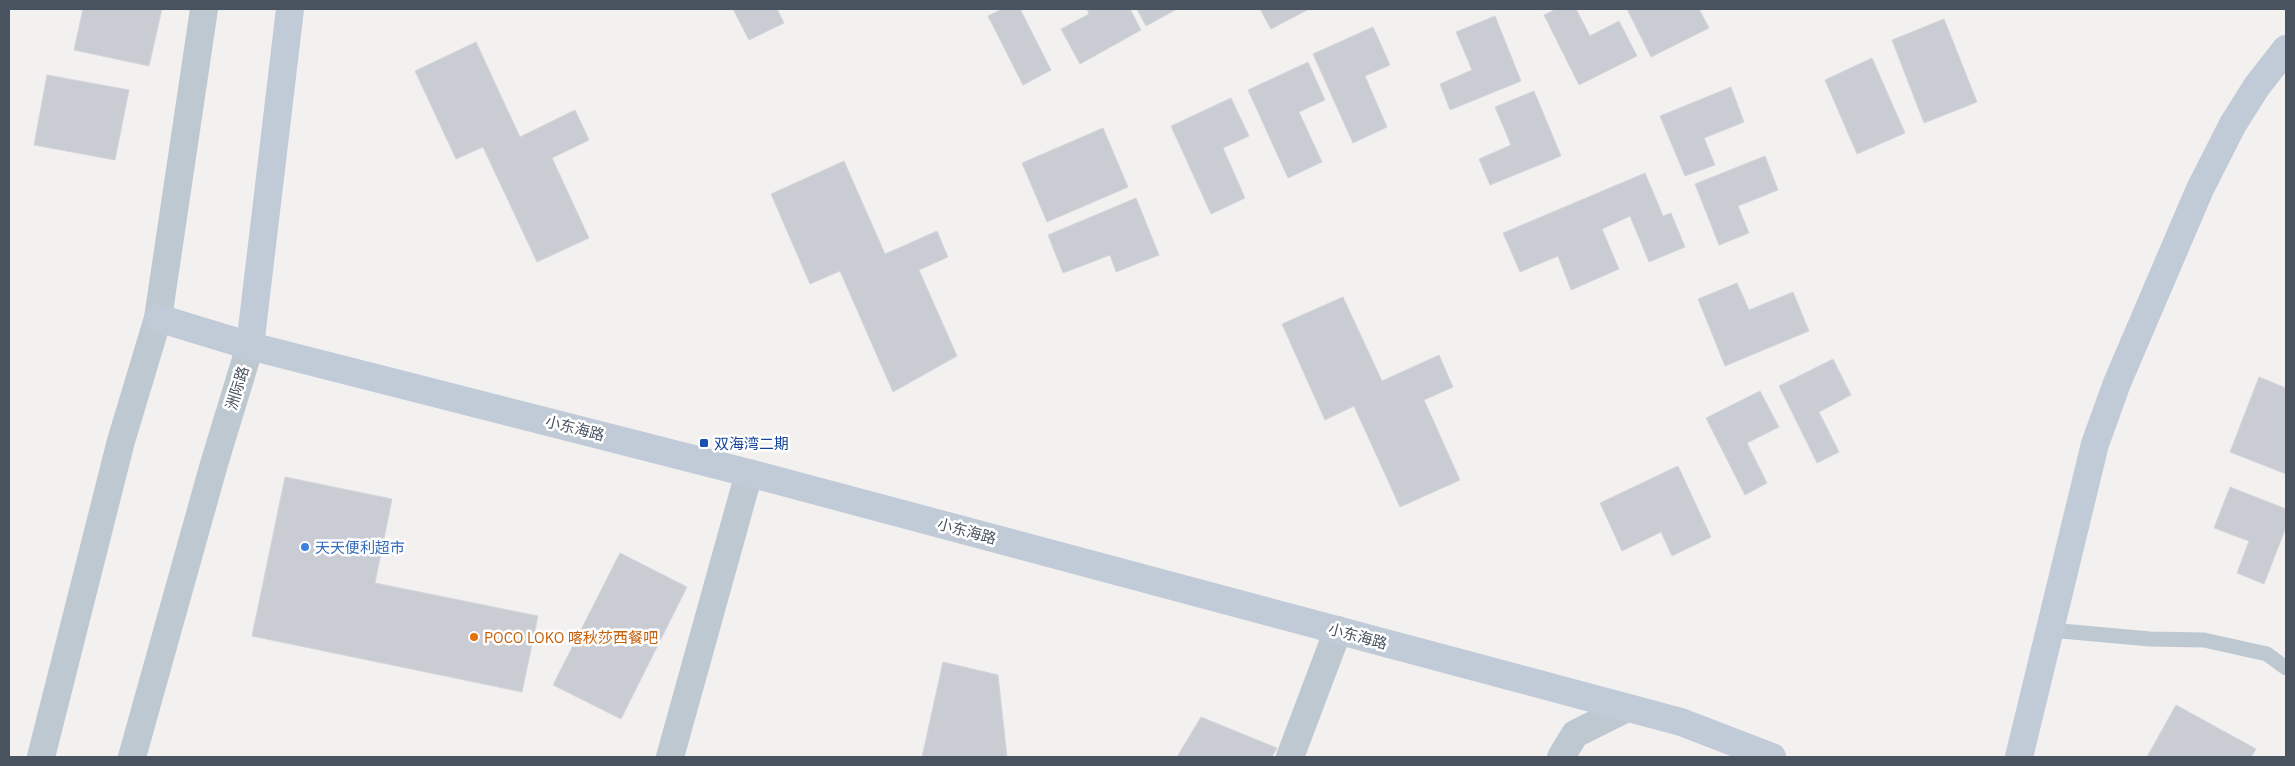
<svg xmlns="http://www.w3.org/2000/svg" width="2295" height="766" viewBox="0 0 2295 766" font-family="'IBM Plex Sans','Noto Sans SC',sans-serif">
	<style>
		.building { fill: #caccd3; stroke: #d4d6dc }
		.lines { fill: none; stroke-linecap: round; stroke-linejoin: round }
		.lane { stroke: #bec8d0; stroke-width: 15 }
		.street { stroke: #bec8d0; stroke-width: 28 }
		.secondary { stroke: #c1cbd7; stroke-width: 28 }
		.transit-dot { fill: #1a4fb4; stroke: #fff; stroke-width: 2 }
		.shop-dot { fill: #3f7fe0; stroke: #fff; stroke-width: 2 }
		.food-dot { fill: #e8710a; stroke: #fff; stroke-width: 2 }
		.labels { text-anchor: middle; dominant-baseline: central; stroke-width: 5; stroke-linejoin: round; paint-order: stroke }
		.street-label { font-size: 15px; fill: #48535f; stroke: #fff }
		.transit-label { font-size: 15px; fill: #164399; stroke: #fff; text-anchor: start }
		.shop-label { font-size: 15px; fill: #366cbe; stroke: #fff; text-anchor: start }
		.food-label { font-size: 15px; fill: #c56008; stroke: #fff; text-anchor: start }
	</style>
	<rect width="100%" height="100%" fill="#f3f0f0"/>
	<g class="building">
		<path d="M83 9H162L149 66 74 50Z"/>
		<path d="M733 9H777L784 23 749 40Z"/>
		<path d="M1002 9H1020L1051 70 1023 85 988 16Z"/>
		<path d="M1087 9H1130L1141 30 1080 64 1061 29 1089 14Z"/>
		<path d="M1137 9H1177L1146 26Z"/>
		<path d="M1260 9H1309L1271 29Z"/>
		<path d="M1556 9H1576L1590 36 1619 21 1637 56 1579 85 1544 15Z"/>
		<path d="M1627 9H1699L1709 28 1651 57Z"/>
		<path d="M1495 16 1521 81 1450 110 1440 84 1472 70 1456 32Z"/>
		<path d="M1944 19 1977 102 1924 123 1892 40Z"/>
		<path d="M1373 27 1390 65 1365 76 1387 127 1353 143 1313 54Z"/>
		<path d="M476 42 520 137 575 110 589 140 552 158 589 238 537 262 483 147 456 159 415 71Z"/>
		<path d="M1872 58 1905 133 1857 154 1825 80Z"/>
		<path d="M1308 62 1325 100 1299 112 1322 162 1288 178 1248 90Z"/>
		<path d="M47 75 129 90 115 160 34 145Z"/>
		<path d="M1731 87 1744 122 1704 138 1715 165 1685 176 1660 116Z"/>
		<path d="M1534 91 1561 156 1490 185 1479 159 1511 145 1495 107Z"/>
		<path d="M1231 98 1249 136 1223 148 1245 198 1211 214 1171 126Z"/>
		<path d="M1103 128 1128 187 1047 222 1022 163Z"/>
		<path d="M1765 156 1778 190 1738 206 1749 233 1719 245 1695 184Z"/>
		<path d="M844 161 885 254 937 231 948 257 919 270 957 356 893 392 840 271 810 284 771 194Z"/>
		<path d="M1645 173 1663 216 1671 213 1685 247 1649 262 1630 216 1602 229 1619 269 1571 290 1558 256 1520 272 1503 233Z"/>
		<path d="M1136 198 1159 255 1116 272 1110 255 1063 273 1048 235Z"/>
		<path d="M1737 283 1749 310 1793 292 1809 331 1725 366 1698 299Z"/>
		<path d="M1343 297 1382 381 1439 355 1453 387 1424 400 1460 480 1400 507 1354 406 1325 420 1282 324Z"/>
		<path d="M1833 359 1851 395 1819 412 1839 452 1817 463 1779 386Z"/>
		<path d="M2259 377 2286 388V474L2230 452Z"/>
		<path d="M1760 391 1779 427 1747 443 1767 483 1745 495 1706 418Z"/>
		<path d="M1678 466 1711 537 1672 556 1661 532 1622 551 1600 503Z"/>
		<path d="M285 477 392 499 375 583 538 616 522 692 252 636Z"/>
		<path d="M2230 487 2286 509V527L2264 584 2237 573 2249 541 2214 528Z"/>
		<path d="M620 553 687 587 621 719 553 685Z"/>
		<path d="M943 662 998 675 1007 757H922Z"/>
		<path d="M2176 705 2256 749 2251 757H2147Z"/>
		<path d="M1201 717 1277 748 1272 757H1177Z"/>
	</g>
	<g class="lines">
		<path class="lane" d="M2050 630 2150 639 2204 640 2267 654 2286 668"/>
		<g class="street">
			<path d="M41 757 121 441 158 318 204 9"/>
			<path d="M132 757 214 464 250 346"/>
			<path d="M670 757 749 473"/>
			<path d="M1290 757 1338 630"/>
			<path d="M1561 757 1575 734 1627 708"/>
		</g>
		<g class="secondary">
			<path d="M158 318 250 346 768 478 1681 722 1772 757"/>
			<path d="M250 346 290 9"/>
			<path d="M2019 757 2095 444 2117 383 2200 189 2233 124 2257 86 2286 49"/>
		</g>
	</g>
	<rect class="transit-dot" x="699" y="438" width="10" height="10" rx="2.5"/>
	<circle class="shop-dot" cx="305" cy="547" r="5"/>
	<circle class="food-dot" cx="474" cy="637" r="5"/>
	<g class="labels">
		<g class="street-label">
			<text transform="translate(237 388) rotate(-73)">洲际路</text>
			<text transform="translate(575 428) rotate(14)">小东海路</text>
			<text transform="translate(967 531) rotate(15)">小东海路</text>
			<text transform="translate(1358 636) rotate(15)">小东海路</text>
		</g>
		<g class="transit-label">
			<text x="714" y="443">双海湾二期</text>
		</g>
		<g class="shop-label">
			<text x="315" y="547">天天便利超市</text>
		</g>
		<g class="food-label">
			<text x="484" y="637">POCO LOKO 喀秋莎西餐吧</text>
		</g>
	</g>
	<rect width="2295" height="766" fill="none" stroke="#48535f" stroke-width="20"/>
</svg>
